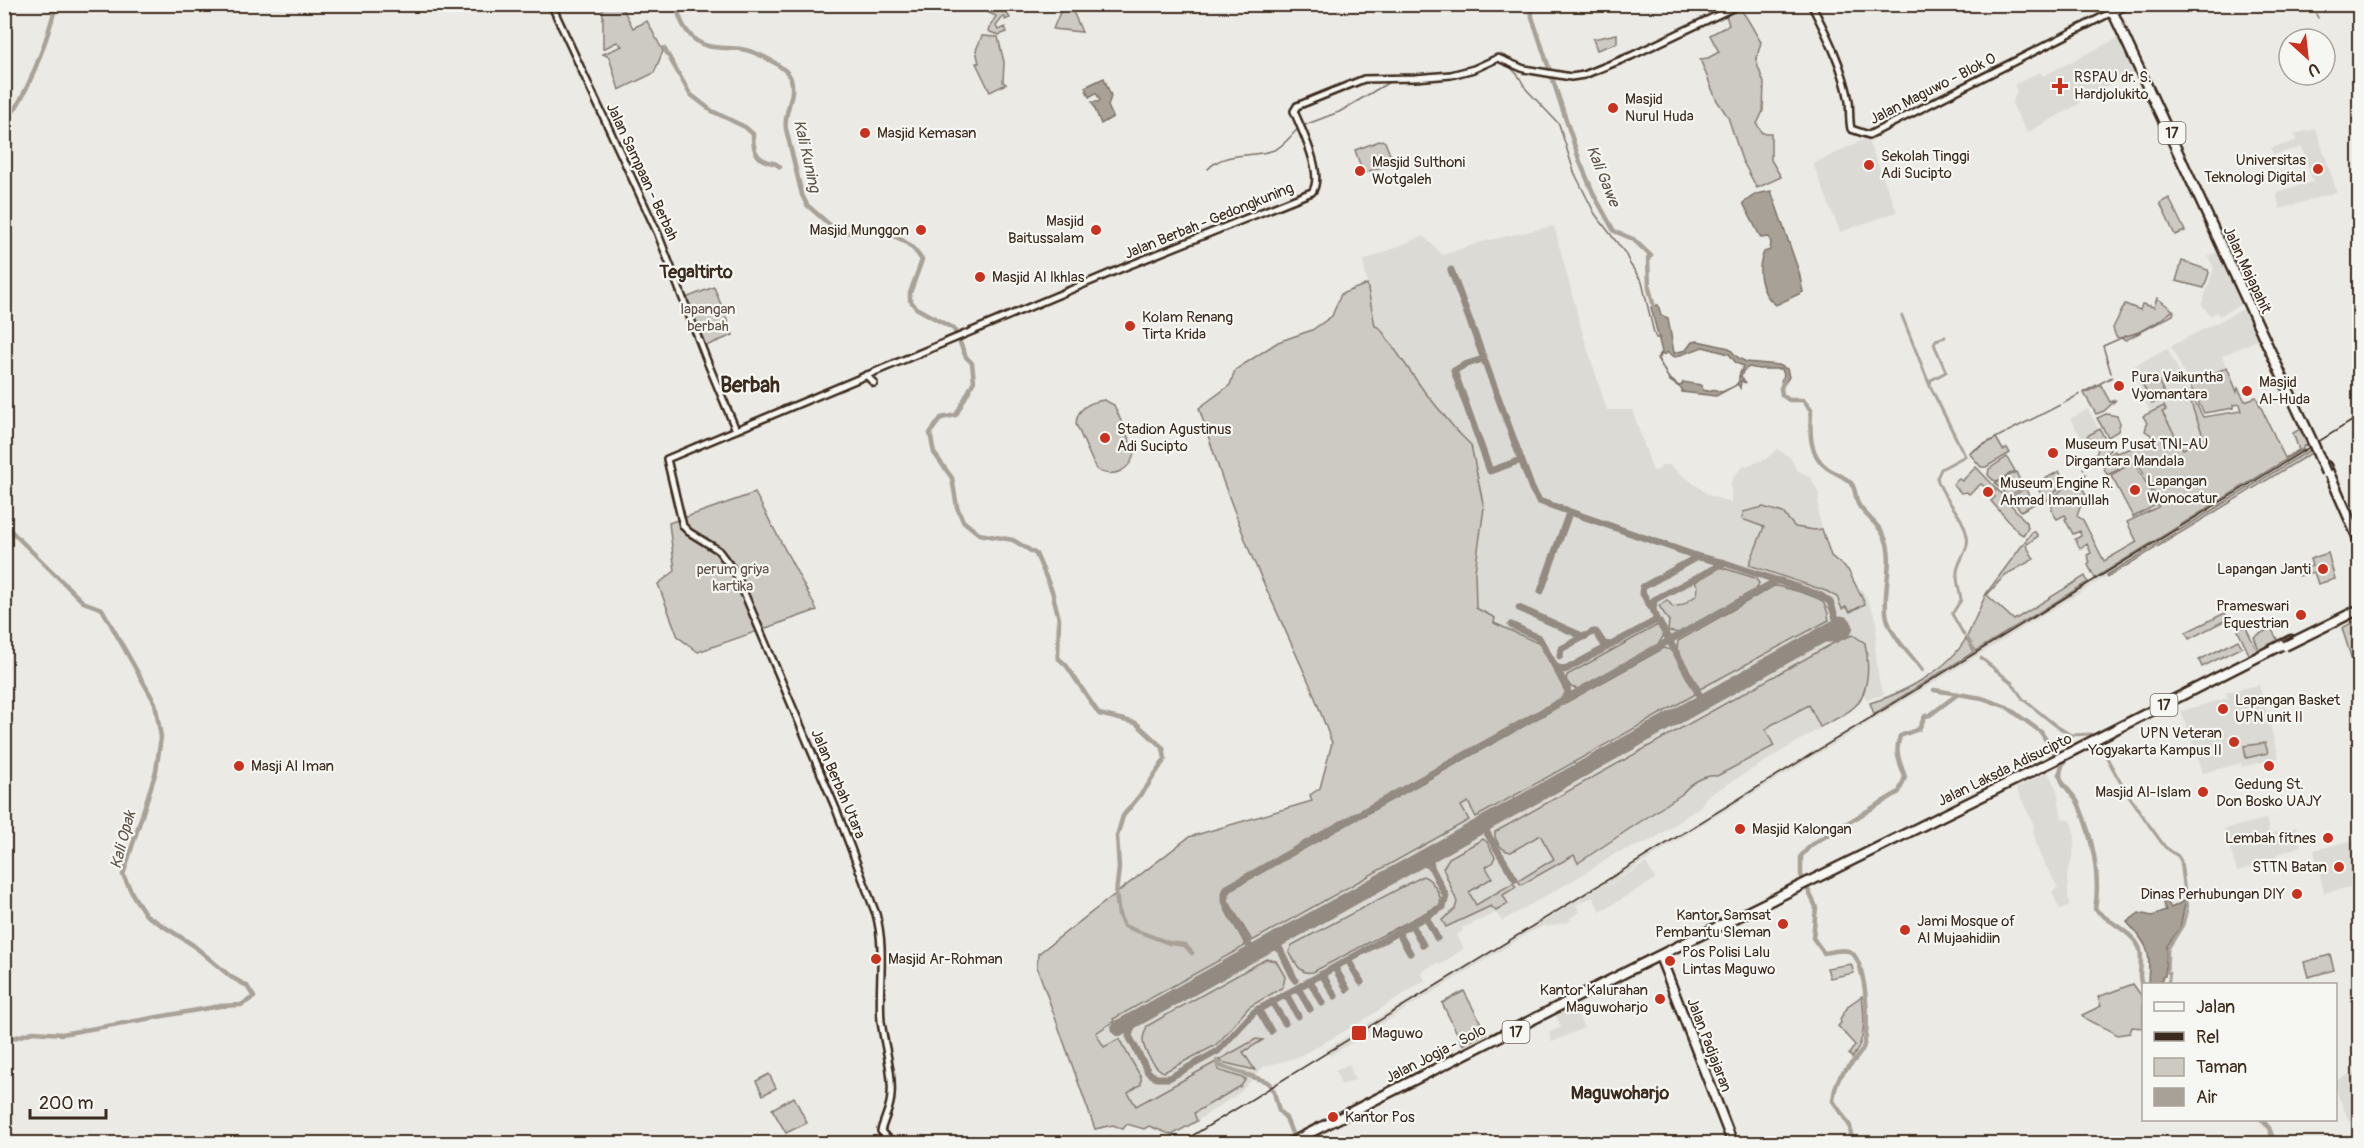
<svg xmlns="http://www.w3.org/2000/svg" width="2364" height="1148" viewBox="0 0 2364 1148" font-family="Pangolin,sans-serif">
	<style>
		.built { fill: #dcdad4 }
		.green { fill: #cdcac4; stroke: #847a71; stroke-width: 1.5 }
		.water { fill: #a8a198; stroke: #7c7167; stroke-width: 1.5; fill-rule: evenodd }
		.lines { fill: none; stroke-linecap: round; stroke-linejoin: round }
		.stream { stroke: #7c7167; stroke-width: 1.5 }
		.canal { stroke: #a8a198; stroke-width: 3 }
		.river { stroke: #a8a198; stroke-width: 4.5 }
		.taxiway { stroke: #938a82; stroke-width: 7 }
		.runway { stroke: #938a82; stroke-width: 16 }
		.secondary-casing { stroke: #3b2a1e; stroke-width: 10 }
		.primary-casing { stroke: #3b2a1e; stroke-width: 11 }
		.highway-casing { stroke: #3b2a1e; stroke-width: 13 }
		.secondary { stroke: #f6f6f2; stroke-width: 5 }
		.primary { stroke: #f6f6f2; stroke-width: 7 }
		.highway { stroke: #f6f6f2; stroke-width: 8 }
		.rail { stroke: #3b2a1e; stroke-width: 1.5 }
		.highway-bridge-casing { stroke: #3b2a1e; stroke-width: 13; stroke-linecap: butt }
		.highway-bridge { stroke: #f6f6f2; stroke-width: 8 }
		.poi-dot { fill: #c8321e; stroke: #f6f6f2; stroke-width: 2 }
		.labels { text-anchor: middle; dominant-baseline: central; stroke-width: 4.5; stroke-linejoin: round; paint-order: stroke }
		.shield { fill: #f6f6f2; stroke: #73675e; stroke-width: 1.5 }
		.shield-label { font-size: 14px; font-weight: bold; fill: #3b2a1e }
		.poi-label { font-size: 15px; fill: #3b2a1e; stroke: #f6f6f2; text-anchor: start }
		.street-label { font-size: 15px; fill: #3b2a1e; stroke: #f6f6f2 }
		.park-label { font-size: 15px; fill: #605248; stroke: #f6f6f2 }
		.water-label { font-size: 16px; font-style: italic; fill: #615449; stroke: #f6f6f2 }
		.quarter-label { font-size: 18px; font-weight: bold; fill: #3b2a1e; stroke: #f6f6f2 }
		.district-label { font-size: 21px; font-weight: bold; fill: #3b2a1e; stroke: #f6f6f2 }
	</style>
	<rect width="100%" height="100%" fill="#ebeae5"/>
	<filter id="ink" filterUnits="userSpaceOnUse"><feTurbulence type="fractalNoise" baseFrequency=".0167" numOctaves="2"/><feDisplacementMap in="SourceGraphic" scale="12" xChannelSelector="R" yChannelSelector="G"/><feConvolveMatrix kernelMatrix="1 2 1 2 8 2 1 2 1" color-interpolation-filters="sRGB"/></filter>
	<g filter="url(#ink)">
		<g class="built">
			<path d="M2118 38 2136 72 2078 100 2079 104 2027 133 2012 104 2017 91 2014 85 2040 72 2043 76Z"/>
			<path d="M2316 129 2337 192 2280 209 2276 192 2313 182 2302 147 2273 155 2271 148 2296 141 2294 134Z"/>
			<path d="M1867 138 1897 212 1840 232 1813 164Z"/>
			<path d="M1554 226 1582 331 1607 410H1632L1653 471 1659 470 1662 465H1669L1709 495 1731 503V482L1734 476 1743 467 1766 459 1777 449 1790 457 1797 470 1811 478 1819 494 1818 514 1831 556 1848 570 1851 580 1862 590 1867 599 1877 620 1875 649 1879 681 1884 695 1867 699 1863 694 1857 704 1852 709 1706 797 1700 807 1655 838 1643 844 1616 853 1589 871 1502 921 1496 913 1462 928 1463 931 1456 935 1464 948 1440 965 1438 963 1421 972 1425 980 1356 1025 1298 1057 1263 1067 1242 1091 1197 1121 1172 1135 1149 1126 1144 1129 1127 1124 1123 1129 1113 1125 1095 1129 1037 967 1038 954 1189 837 1313 800 1540 644 1494 623 1495 618 1476 608 1475 571 1484 508 1471 445 1456 430 1424 391 1380 328 1375 326 1363 261 1423 236 1443 255 1481 242Z"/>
			<path d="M2220 251 2244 303 2219 316 2217 312 2210 316 2202 304 2214 268 2208 257Z"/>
			<path d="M2245 308 2259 339 2222 356 2227 367 2190 386 2171 346Z"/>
			<path d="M2167 348 2190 393 2204 439 2183 450 2162 412 2163 406 2151 413 2138 387 2141 384H2139L2129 369Z"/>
			<path d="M2088 409 2099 430 2082 438 2070 419Z"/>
			<path d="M2309 446 2311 449 2093 585 2090 581Z"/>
			<path d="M2088 582 2091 586 1712 819 1711 814Z"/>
			<path d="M2259 685 2279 758 2242 767 2241 763 2203 773 2181 711 2228 698 2226 692Z"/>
			<path d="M2048 772 2057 790 2062 818 2071 821 2075 837 2073 854 2067 875 2069 906 2060 910 2052 892 2058 887 2040 856 2033 831 2034 825 2016 788Z"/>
			<path d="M1708 816 1709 820 1599 891 1646 863 1655 879 1600 912 1593 897 1588 899 1576 905 1580 912 1570 918 1571 921 1547 927 1545 925 1527 934 1330 1056 1326 1050 1352 1033 1441 981Z"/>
			<path d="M2266 819 2270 834 2296 827 2301 846 2276 855 2277 861 2237 871 2224 829Z"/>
			<path d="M2359 839V885L2324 893 2314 850Z"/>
			<path d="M1574 1007 1584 1028 1552 1042 1549 1033 1561 1027 1556 1015Z"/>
			<path d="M1349 1064 1355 1080 1341 1085 1336 1070Z"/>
			<path d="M2359 1071V1117L2349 1121 2336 1091V1080Z"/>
		</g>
		<g class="green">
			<path d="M621 5 633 28 647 21 663 51 654 73 619 90 609 57 603 54 622 46 617 42 603 49V8Z"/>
			<path d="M989 5H1001L1010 18 1005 20V17H1003L996 26 998 30 1005 27 1007 32 999 35 990 32 988 30 996 16 989 13 986 10Z"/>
			<path d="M1063 5H1070L1082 32 1053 29Z"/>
			<path d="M1739 8C1748 17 1753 30 1761 42L1756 61 1764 83 1763 111 1757 124 1762 133H1771V160L1781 177 1757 188 1742 160 1728 117 1716 99 1700 59 1708 58 1719 52 1710 35 1729 25 1726 15Z"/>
			<path d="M1617 34V43L1597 50 1593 39Z"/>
			<path d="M982 36 998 37 1004 62 1003 82 1006 84 990 92 976 63H979L976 50Z"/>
			<path d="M1382 140 1385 142 1391 157 1381 160 1382 167 1363 173 1355 150Z"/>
			<path d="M2169 198 2185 231 2175 235 2160 203Z"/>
			<path d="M2182 261 2208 270 2209 273 2204 288 2176 281Z"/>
			<path d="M1367 284 1375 326 1380 328 1424 391 1456 430 1471 445 1484 508 1475 571 1476 608 1495 618 1494 623 1540 644 1566 693 1562 698 1228 885C1211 904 1240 927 1245 946L1113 1019 1114 1021 1096 1033 1104 1047 1119 1039 1141 1077V1084L1128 1093 1136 1106 1216 1062 1218 1070 1246 1079 1241 1086 1194 1113 1197 1121 1172 1135 1149 1126 1144 1129 1127 1124 1123 1129 1113 1125 1095 1129 1037 967 1038 954 1189 837 1312 801 1310 795 1320 788 1332 743 1311 687 1251 555 1223 481 1199 408 1230 385 1235 370 1278 342 1312 330 1332 316 1341 294Z"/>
			<path d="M714 287 733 335 701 348 683 299Z"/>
			<path d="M2157 298 2174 311 2173 315 2126 340 2116 337 2113 328 2125 304 2140 310 2142 304 2154 307Z"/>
			<path d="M2227 367 2237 392 2238 388 2245 401 2256 397 2285 458 2299 450 2293 433 2302 428 2309 444 2303 447V449L2095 578 2088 565 2090 562 2087 555 2091 553 2087 544 2080 548 2075 539 2081 536 2080 531 2073 534 2065 519 2067 518 2065 515 2057 519C2054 515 2051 511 2052 505 2054 494 2069 480 2080 482L2088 500 2080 507 2077 516 2083 520 2104 561 2137 542 2127 522 2158 507 2159 503 2137 461 2107 475 2101 462 2115 451 2116 453 2152 442 2151 435 2145 431 2147 423 2143 416 2164 406 2166 410 2162 412 2183 449 2204 439C2200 423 2189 407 2191 394L2203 417 2242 411 2240 404 2233 405V408L2204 413 2190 386Z"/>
			<path d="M2156 376 2166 397 2152 404 2143 385Z"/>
			<path d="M2101 385 2110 402 2116 400 2104 411 2096 414 2084 393Z"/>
			<path d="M1104 400 1114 405 1134 451C1133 470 1111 480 1096 469L1076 424C1077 408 1089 402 1104 400Z"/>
			<path d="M2106 414 2117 416 2120 423 2118 431 2108 437 2097 418Z"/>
			<path d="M2100 429 2110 450 2099 460 2096 455 2098 449 2087 436Z"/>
			<path d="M1996 438 2003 450 2007 448 2010 453 1986 467H1981L1969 453Z"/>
			<path d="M2313 448V452L2108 577 2107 575Z"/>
			<path d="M2007 457 2015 471 1997 481 1993 480 1988 475 1989 469Z"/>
			<path d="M2134 462 2158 504 2133 517 2111 475Z"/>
			<path d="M1976 467 1996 488 1990 491 1981 484 1969 494 1967 492 1961 493 1953 484 1959 479 1962 481Z"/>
			<path d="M2059 471 2065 482 2045 502 2036 484Z"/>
			<path d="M2016 472 2023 487 2008 497 1995 483Z"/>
			<path d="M2025 488 2034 504 2021 511 2011 498Z"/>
			<path d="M1997 489 2027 523 2028 528 2023 535 2018 532 1991 501 1995 497 1992 494Z"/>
			<path d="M755 493 817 610 698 652 678 637 658 584 675 571 669 523Z"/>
			<path d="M1763 507 1783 513 1795 527 1815 530 1822 529 1831 556 1848 570 1865 604 1850 612 1846 607 1842 609 1837 597 1826 591 1749 565 1764 527 1742 519 1743 512Z"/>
			<path d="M2032 532H2035L2038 536 2026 545 2034 559 2005 575 1987 595 2014 620 2085 576 2088 582 1976 651 1967 637 1986 594Z"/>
			<path d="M2328 553 2335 579 2318 584 2314 572 2299 576 2296 571 2312 566 2310 559Z"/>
			<path d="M1720 567 1755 578 1759 583 1756 590 1679 633 1668 631 1669 621 1659 606 1667 600 1673 607 1682 605 1697 595 1698 586 1695 582Z"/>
			<path d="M1774 586C1782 586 1815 596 1822 601 1827 606 1828 614 1829 620L1700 689 1677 649 1678 641Z"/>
			<path d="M2225 613 2228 619 2189 639 2186 632Z"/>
			<path d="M2359 619V660L2354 661 2352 660 2342 628Z"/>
			<path d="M1656 626H1659L1664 635 1658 645 1578 689 1571 687 1566 680 1567 675Z"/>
			<path d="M2242 627 2246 628 2257 650 2252 654H2249L2238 631Z"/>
			<path d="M2271 628 2278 641 2259 650 2254 637Z"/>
			<path d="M1853 635 1865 643C1869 662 1870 688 1857 704 1849 714 1831 721 1820 727L1809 705 1771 725 1766 730 1774 746 1717 776C1705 774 1689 784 1682 794L1578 863 1574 855 1521 885 1518 881 1554 859 1540 835 1511 852C1502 851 1494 841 1495 832L1839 640Z"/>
			<path d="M1966 638 1974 652 1874 714 1870 703C1902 694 1950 669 1966 638Z"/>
			<path d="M2238 640 2242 647 2202 667 2199 660Z"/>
			<path d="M1664 648 1671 650 1674 653 1695 692 1694 695 1476 817 1468 802 1461 806 1469 820 1252 941 1228 901V895L1232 889Z"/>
			<path d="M2265 743 2268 753 2246 758 2244 746Z"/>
			<path d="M1483 839 1487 842 1495 857 1492 863 1486 867 1492 878 1469 892 1476 905 1513 883 1516 887 1503 895 1508 904 1496 911 1491 906 1446 927 1442 920 1455 909 1457 902 1443 868 1449 858Z"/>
			<path d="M1423 876C1432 879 1443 896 1440 905L1313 972C1299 975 1296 962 1289 952L1292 945Z"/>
			<path d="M2330 955 2334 970 2308 977 2304 962Z"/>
			<path d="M1266 959 1276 961 1285 977 1283 987 1249 1007 1220 1041 1214 1046 1164 1072C1155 1069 1143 1050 1143 1040 1143 1036 1145 1031 1147 1026Z"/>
			<path d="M1851 964 1854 973 1830 978 1827 968Z"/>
			<path d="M2133 984 2143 998V1028L2132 1027 2130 1033 2117 1035C2106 1025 2091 1026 2082 1015L2101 1006 2098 997Z"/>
			<path d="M1464 991 1486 1033 1463 1045 1442 1003Z"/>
			<path d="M1862 996C1865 1018 1866 1040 1852 1058L1849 1054 1855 1045 1838 1026 1841 1023 1840 1019 1849 1005Z"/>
			<path d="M1256 1039 1263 1040 1243 1052 1255 1070 1217 1061Z"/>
			<path d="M769 1074 776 1088 763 1095 756 1081Z"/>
			<path d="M794 1097 807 1123 786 1133 772 1109Z"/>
		</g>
		<g class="water">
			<path d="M1104 78 1111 96 1108 106 1113 117 1101 124 1092 102H1098L1100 100 1096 93 1089 97 1085 87Z"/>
			<path d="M1771 191 1799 272 1803 292 1776 305C1760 294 1756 269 1764 252L1770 250 1771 243 1769 237 1761 238 1743 203 1756 194Z"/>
			<path d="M1658 305 1661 315 1668 318 1674 353 1686 350 1692 342 1698 341 1729 348 1737 357 1746 362 1779 365 1787 369 1789 377 1785 383 1781 381 1784 375 1782 369H1759L1749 367 1743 371 1741 377 1746 383 1741 381 1740 388 1738 384 1716 396 1682 392V389L1670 381 1657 358 1662 352 1651 307ZM1703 347 1729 354 1736 363 1743 366 1739 376V381L1735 386 1722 392C1713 390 1717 388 1708 391L1703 390 1701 385 1683 382 1682 385 1679 386 1668 377 1659 360 1661 355 1666 354V352L1675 357Z"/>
			<path d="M2186 900 2180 928 2167 946 2165 976 2162 977V984H2148C2148 975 2150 964 2148 954 2146 942 2135 932 2127 922L2139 913 2152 916 2166 911 2163 903 2167 901 2171 908Z"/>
		</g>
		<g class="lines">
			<g class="stream">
				<path d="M2311 4 2312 6"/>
				<path d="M2316 14 2318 18"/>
				<path d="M1507 64 1518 75 1526 89 1559 124 1574 172 1595 214 1625 253 1630 264 1642 282 1654 333 1656 338H1660"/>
				<path d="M1456 76 1469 73"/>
				<path d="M1411 81 1442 78"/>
				<path d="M1302 126 1339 112 1391 81"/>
				<path d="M1208 169C1224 151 1252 158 1274 150 1284 146 1290 136 1298 129"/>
				<path d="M2156 323 2172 311"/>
				<path d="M2120 338 2139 332 2155 323"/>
				<path d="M2111 373 2103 346 2119 339"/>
				<path d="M2084 392 2112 377"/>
				<path d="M2064 403 2080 394"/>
				<path d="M2007 432 2060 405"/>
				<path d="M1970 452 2005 433"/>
				<path d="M2083 468 2084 470"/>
				<path d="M2086 485 2083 479 2086 474"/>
			</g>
			<g class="canal">
				<path d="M1902 316 1930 386 1965 456 1941 469 1937 478C1942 499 1963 513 1967 536 1970 549 1958 560 1957 572 1956 581 1960 591 1961 600L1952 614 1964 635"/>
				<path d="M1930 384 1931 380 1946 372 1934 344 1936 340 1945 337"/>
				<path d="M1967 637 1975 651"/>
				<path d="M1981 658 2012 683 2023 699 2055 725 2071 735 2091 734 2094 736"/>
				<path d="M2101 747 2123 787 2149 825 2165 847 2178 856 2181 861 2187 909 2183 925 2168 949 2167 972 2170 973 2168 984"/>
			</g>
			<g class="river">
				<path d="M677 4C678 21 690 42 708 46 719 49 730 47 741 49 753 51 765 57 775 63 782 68 788 71 791 79 796 97 783 112 786 129L802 195 807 205 839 233C873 231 902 228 922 260L910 293V300L916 308 954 329 966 357 972 363 974 381 956 415 941 418 930 433 934 453 952 478 957 507 963 521 979 534 1013 540 1036 554 1052 591 1059 619 1058 658 1066 665 1099 714 1136 723 1163 748 1165 759 1146 788 1123 816 1117 836 1119 868 1116 894 1119 915 1124 926 1169 943 1185 945 1192 953"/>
				<path d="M1531 4 1532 17 1580 162 1594 195 1614 231 1633 239 1651 256 1648 258 1649 288 1655 311"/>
				<path d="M664 48 690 94 712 111 745 127 753 134C753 145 754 157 766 161 772 164 775 161 780 167"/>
				<path d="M4 122C26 103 49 34 56 4"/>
				<path d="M1785 378 1781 388 1782 395 1789 400H1803L1811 410C1810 431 1808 454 1827 468 1834 473 1844 476 1851 483 1856 489 1855 497 1858 504 1865 516 1878 523 1884 536 1896 558 1881 594 1887 618 1892 638 1910 653 1922 670"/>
				<path d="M4 507 7 527 83 602 102 609 155 703 161 737 156 771 123 875 134 897 146 915 193 945 231 977 247 986 254 997 241 1005 220 1006 62 1034 33 1032 4 1041"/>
				<path d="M1934 690 1982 698 2007 707 2041 732 2054 753 2064 761C2062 766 2058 773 2061 779 2064 788 2075 795 2079 805 2092 837 2101 876 2095 909 2107 921 2133 933 2139 947 2145 960 2135 976 2144 989"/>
				<path d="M1217 1061 1218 1065 1268 1082 1274 1092 1279 1111 1286 1118 1295 1141"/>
				<path d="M2262 1120 2269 1128 2275 1144"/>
				<path d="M1852 1144 1850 1126 1833 1101C1837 1068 1848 1073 1862 1050 1871 1034 1867 963 1851 952 1844 948 1832 952 1824 953L1813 938 1816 907 1801 875V856L1811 845 1899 792 1905 777C1900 762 1894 753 1900 736L1919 729 1925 716 1930 715 1958 694"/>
			</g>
			<g class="taxiway">
				<path d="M1451 270 1532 489 1539 501 1699 557 1725 563 1820 595 1830 602 1837 621"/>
				<path d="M1483 359 1464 365 1454 371 1490 471 1521 460"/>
				<path d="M1541 591 1569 513"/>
				<path d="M1519 608 1582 636H1586"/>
				<path d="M1653 611 1654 600 1724 563"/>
				<path d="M1655 621 1659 622 1700 696 1699 704"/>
				<path d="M1511 625 1539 638 1567 687 1568 694 1565 698"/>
				<path d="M1816 639H1837L1848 632 1850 627 1847 621 1841 619 1837 621 1833 629"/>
				<path d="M1560 656 1561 649 1593 632H1596L1604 644 1611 645"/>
				<path d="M1556 667 1565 670 1655 621 1656 616 1642 592 1643 587 1697 557"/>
				<path d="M1700 696 1709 699"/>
				<path d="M1477 829H1482L1487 833 1515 879"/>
				<path d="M1487 833 1486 827 1489 822"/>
				<path d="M1431 867 1430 858 1435 852"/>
				<path d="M1426 917 1437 938"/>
				<path d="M1412 925 1423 945"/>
				<path d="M1398 932 1410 953"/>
				<path d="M1280 939 1277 943 1295 980"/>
				<path d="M1267 946H1275L1278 949"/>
				<path d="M1248 957 1251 952 1250 947 1225 901V893L1227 888 1776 581H1781"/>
				<path d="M1348 960 1361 982"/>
				<path d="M1335 968 1347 989"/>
				<path d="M1322 974 1335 996"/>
				<path d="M1310 981 1322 1003"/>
				<path d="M1298 988 1310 1009"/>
				<path d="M1286 994 1298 1016"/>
				<path d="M1272 1002 1285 1023"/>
				<path d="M1258 1009 1271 1031"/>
				<path d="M1139 1017 1133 1023 1129 1036 1148 1072 1156 1078H1169L1218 1051 1254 1012 1443 907 1446 896 1431 867 1425 863H1415"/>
			</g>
			<path class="runway" d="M1119 1028 1842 624"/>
			<defs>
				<g id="secondary">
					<path d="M551 4 658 234 709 366 736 430"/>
					<path d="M1811 4C1827 35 1843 67 1849 101 1850 110 1849 120 1851 129L1869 135 2112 12"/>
					<path d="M866 375 874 383"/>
					<path d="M896 1144 884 1135 881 1131C884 1119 891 1107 891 1095 893 1071 884 1045 881 1021 878 986 886 949 876 914L836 809 736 574 718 550 689 532 683 526 667 459 1125 267 1312 192C1325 175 1301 129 1294 111L1297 106 1364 79 1415 78 1451 75 1474 69 1498 58 1524 69 1571 77 1584 75 1631 56 1741 4"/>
				</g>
				<path id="primary" d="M2112 12 2128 4"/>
				<g id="highway">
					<path d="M2109 4 2313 443"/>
					<path d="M2326 466 2360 543"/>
					<path d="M1660 956 1733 1144"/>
					<path d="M1288 1144 1636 967 2049 763 2291 640"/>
				</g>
			</defs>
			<use href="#secondary" class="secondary-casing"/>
			<use href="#primary" class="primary-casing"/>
			<use href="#highway" class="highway-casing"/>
			<use href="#secondary" class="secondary"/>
			<use href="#primary" class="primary"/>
			<use href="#highway" class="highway"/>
			<path class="rail" d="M1179 1144 2360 416"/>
			<defs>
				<g id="highway-bridge">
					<path d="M2313 443 2326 473"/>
					<path d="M2285 646 2360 609"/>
				</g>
			</defs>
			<use href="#highway-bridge" class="highway-bridge-casing"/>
			<use href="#highway-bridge" class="highway-bridge"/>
		</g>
	</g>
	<g class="poi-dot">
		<path d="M2057 77h6v6h6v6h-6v6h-6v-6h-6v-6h6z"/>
		<circle cx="1613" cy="108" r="6"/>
		<circle cx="865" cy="133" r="6"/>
		<circle cx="1869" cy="165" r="6"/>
		<circle cx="2318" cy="169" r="6"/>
		<circle cx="1360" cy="171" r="6"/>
		<circle cx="921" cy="230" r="6"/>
		<circle cx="1096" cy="230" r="6"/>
		<circle cx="980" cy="277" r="6"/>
		<circle cx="1130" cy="326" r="6"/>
		<circle cx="2119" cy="386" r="6"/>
		<circle cx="2247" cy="391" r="6"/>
		<circle cx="1105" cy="438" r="6"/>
		<circle cx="2053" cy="453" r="6"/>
		<circle cx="2135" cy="490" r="6"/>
		<circle cx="1988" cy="492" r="6"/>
		<circle cx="2323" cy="569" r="6"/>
		<circle cx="2301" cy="615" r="6"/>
		<circle cx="2223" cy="709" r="6"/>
		<circle cx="2234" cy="742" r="6"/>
		<circle cx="239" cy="766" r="6"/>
		<circle cx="2269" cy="766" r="6"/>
		<circle cx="2203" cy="792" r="6"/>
		<circle cx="1740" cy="829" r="6"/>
		<circle cx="2328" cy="838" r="6"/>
		<circle cx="2339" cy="867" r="6"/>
		<circle cx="2297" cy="894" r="6"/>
		<circle cx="1783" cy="924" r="6"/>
		<circle cx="1905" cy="930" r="6"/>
		<circle cx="876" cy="959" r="6"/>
		<circle cx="1670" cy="961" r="6"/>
		<circle cx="1660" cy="999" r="6"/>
		<rect x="1351" y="1025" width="16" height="16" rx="3"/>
		<circle cx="1333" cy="1117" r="6"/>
	</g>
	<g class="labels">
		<g class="shield">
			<rect x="2158.5" y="122" width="27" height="22" rx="4.5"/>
			<rect x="2150.5" y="694" width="27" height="22" rx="4.5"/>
			<rect x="1502.5" y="1021" width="27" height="22" rx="4.5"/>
		</g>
		<g class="shield-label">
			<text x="2172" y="133">17</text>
			<text x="2164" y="705">17</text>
			<text x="1516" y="1032">17</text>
		</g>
		<g class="poi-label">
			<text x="2074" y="77">RSPAU dr. S.<tspan x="2074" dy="17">Hardjolukito</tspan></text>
			<text x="1625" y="99">Masjid<tspan x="1625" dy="17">Nurul Huda</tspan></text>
			<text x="877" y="133">Masjid Kemasan</text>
			<text x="1881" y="156">Sekolah Tinggi<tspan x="1881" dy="17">Adi Sucipto</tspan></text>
			<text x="2306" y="160" text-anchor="end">Universitas<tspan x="2306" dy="17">Teknologi Digital</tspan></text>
			<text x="1372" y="162">Masjid Sulthoni<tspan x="1372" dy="17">Wotgaleh</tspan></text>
			<text x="1084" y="221" text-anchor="end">Masjid<tspan x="1084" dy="17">Baitussalam</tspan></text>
			<text x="909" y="230" text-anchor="end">Masjid Munggon</text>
			<text x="992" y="277">Masjid Al Ikhlas</text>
			<text x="1142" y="317">Kolam Renang<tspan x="1142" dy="17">Tirta Krida</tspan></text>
			<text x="2131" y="377">Pura Vaikuntha<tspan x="2131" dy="17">Vyomantara</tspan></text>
			<text x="2259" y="382">Masjid<tspan x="2259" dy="17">Al-Huda</tspan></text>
			<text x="1117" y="429">Stadion Agustinus<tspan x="1117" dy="17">Adi Sucipto</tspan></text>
			<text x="2065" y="444">Museum Pusat TNI-AU<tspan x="2065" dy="17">Dirgantara Mandala</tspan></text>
			<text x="2147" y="481">Lapangan<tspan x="2147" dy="17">Wonocatur</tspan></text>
			<text x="2000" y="483">Museum Engine R.<tspan x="2000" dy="17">Ahmad Imanullah</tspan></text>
			<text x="2311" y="569" text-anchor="end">Lapangan Janti</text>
			<text x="2289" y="606" text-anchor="end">Prameswari<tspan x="2289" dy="17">Equestrian</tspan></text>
			<text x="2235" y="700">Lapangan Basket<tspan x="2235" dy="17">UPN unit II</tspan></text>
			<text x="2222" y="733" text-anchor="end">UPN Veteran<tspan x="2222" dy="17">Yogyakarta Kampus II</tspan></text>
			<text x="251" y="766">Masji Al Iman</text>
			<text x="2269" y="784" text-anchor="middle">Gedung St.<tspan x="2269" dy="17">Don Bosko UAJY</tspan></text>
			<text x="2191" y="792" text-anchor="end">Masjid Al-Islam</text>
			<text x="1752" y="829">Masjid Kalongan</text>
			<text x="2316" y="838" text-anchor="end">Lembah fitnes</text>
			<text x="2327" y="867" text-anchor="end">STTN Batan</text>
			<text x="2285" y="894" text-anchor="end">Dinas Perhubungan DIY</text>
			<text x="1771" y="915" text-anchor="end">Kantor Samsat<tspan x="1771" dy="17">Pembantu Sleman</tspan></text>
			<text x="1917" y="921">Jami Mosque of<tspan x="1917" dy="17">Al Mujaahidiin</tspan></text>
			<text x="1682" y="952">Pos Polisi Lalu<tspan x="1682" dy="17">Lintas Maguwo</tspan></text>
			<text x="888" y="959">Masjid Ar-Rohman</text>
			<text x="1648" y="990" text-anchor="end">Kantor Kalurahan<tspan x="1648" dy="17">Maguwoharjo</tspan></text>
			<text x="1372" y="1033">Maguwo</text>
			<text x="1345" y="1117">Kantor Pos</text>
		</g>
		<g class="street-label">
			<text transform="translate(1933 89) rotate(-27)">Jalan Maguwo - Blok O</text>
			<text transform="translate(642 172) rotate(65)">Jalan Sampaan - Berbah</text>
			<text transform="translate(1209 221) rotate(-22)">Jalan Berbah - Gedongkuning</text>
			<text transform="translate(2247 270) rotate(65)">Jalan Majapahit</text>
			<text transform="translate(2005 770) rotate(-26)">Jalan Laksda Adisucipto</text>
			<text transform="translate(838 784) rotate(67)">Jalan Berbah Utara</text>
			<text transform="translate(1709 1045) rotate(69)">Jalan Padjajaran</text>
			<text transform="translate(1436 1054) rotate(-27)">Jalan Jogja - Solo</text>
		</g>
		<g class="park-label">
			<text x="708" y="309">lapangan<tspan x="708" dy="17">berbah</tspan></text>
			<text x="733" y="569">perum griya<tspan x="733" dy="17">kartika</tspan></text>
		</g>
		<g class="water-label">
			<text transform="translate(807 156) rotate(77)">Kali Kuning</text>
			<text transform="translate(1603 176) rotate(68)">Kali Gawe</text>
			<text transform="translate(123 840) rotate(-75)">Kali Opak</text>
		</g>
		<g class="quarter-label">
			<text x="696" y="272">Tegaltirto</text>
			<text x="1620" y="1093">Maguwoharjo</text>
		</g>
		<g class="district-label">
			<text x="750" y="385">Berbah</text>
		</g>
	</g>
	<rect width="2364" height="1148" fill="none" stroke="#f6f6f2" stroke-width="24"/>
	<rect x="12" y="12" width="2340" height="1124" fill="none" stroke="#3b2a1e" stroke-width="2" filter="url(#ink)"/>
	<rect x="2142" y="983" width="195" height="138" fill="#f6f6f2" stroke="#aba49d" stroke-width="1.5"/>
	<rect x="2154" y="1002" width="30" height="9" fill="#f6f6f2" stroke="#aba49d" stroke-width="1.5"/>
	<text x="2196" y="1013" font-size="18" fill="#3b2a1e">Jalan</text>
	<rect x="2154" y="1032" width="30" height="9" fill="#3b2a1e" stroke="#aba49d" stroke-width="1.5"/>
	<text x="2196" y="1043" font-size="18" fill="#3b2a1e">Rel</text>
	<rect x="2154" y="1058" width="30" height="18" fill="#cdcac4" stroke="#aba49d" stroke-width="1.5"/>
	<text x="2196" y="1073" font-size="18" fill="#3b2a1e">Taman</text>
	<rect x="2154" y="1088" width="30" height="18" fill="#a8a198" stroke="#aba49d" stroke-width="1.5"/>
	<text x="2196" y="1103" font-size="18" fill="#3b2a1e">Air</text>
	<g transform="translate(2307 57) rotate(153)"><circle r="28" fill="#f6f6f2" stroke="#aba49d" stroke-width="1.5"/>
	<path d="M0-4.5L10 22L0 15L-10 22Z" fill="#c8321e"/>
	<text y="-9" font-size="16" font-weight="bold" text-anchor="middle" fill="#3b2a1e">U</text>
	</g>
	<path d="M30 1109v9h76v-9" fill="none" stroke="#3b2a1e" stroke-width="3"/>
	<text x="39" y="1109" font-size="18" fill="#3b2a1e" stroke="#f6f6f2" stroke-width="4.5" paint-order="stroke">200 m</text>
</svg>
